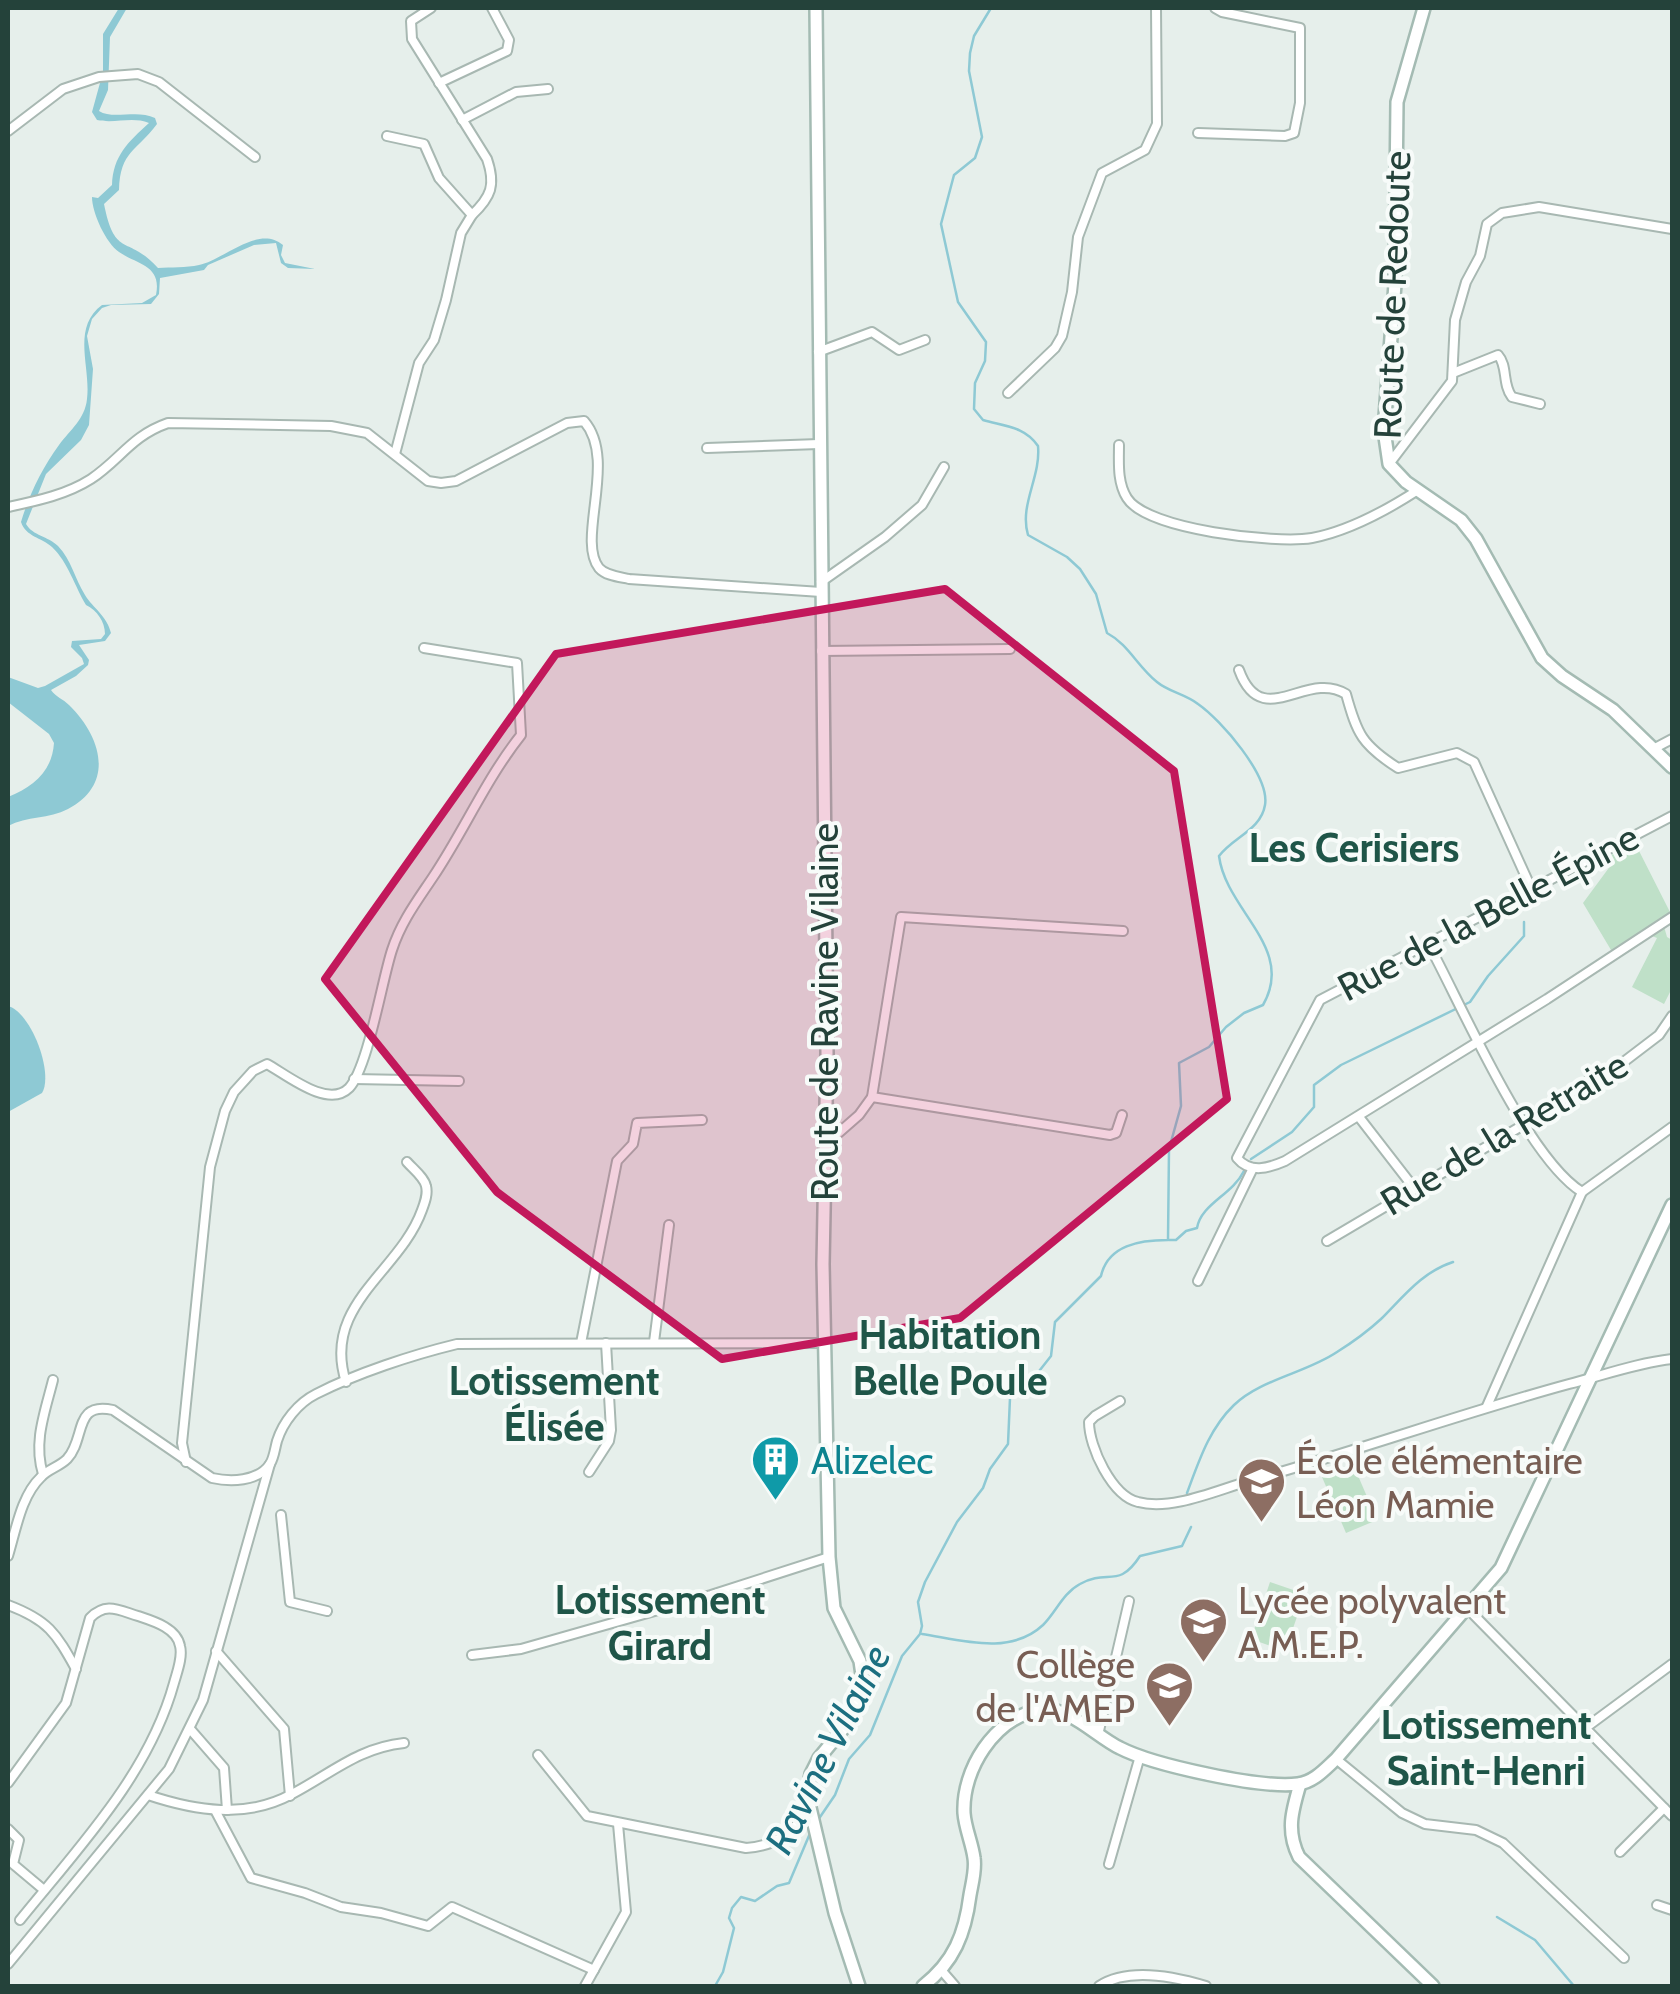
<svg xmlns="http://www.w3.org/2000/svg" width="1680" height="1994" viewBox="0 0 1680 1994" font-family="Cabin,sans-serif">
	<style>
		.green { fill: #bfe0c8 }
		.water { fill: #8ec9d4 }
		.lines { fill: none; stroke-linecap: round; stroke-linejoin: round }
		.stream { stroke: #8ec9d4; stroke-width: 2.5 }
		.street-casing { stroke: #a8b8b2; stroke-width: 12 }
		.secondary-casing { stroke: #a4bbb3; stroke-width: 16 }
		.street { stroke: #fff; stroke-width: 8 }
		.secondary { stroke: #fff; stroke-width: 11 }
		.marked { fill: #c2185b; fill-opacity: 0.2; stroke: #c2185b; stroke-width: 8; stroke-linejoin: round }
		.labels { text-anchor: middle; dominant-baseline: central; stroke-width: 8; stroke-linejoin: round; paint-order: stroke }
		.street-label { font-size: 38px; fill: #24423a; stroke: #f7fbf9 }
		.culture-label { font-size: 38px; fill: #0d838f; stroke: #f7fbf9; text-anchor: start }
		.education-label { font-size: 38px; fill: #785e54; stroke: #f7fbf9; text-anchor: start }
		.neighbourhood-label { font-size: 40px; font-weight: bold; fill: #1f5548; stroke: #f7fbf9 }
		.water-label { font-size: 40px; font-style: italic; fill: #1c6f80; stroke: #f7fbf9 }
	</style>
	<rect width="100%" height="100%" fill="#e6efeb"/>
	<g class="green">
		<path d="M1635 843 1672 916 1663 923 1667 937 1672 940V988L1664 1004 1632 987 1657 938 1647 934 1614 955 1583 903 1611 865 1607 857Z"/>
		<path d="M1353 1464 1377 1520 1346 1533 1322 1477Z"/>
		<path d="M1270 1582 1305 1594 1285 1651 1251 1639Z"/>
	</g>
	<g class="water">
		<path d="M119 8H127L110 37 108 90 99 111C113 120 137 109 155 118L157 124C137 151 120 151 119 190L104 204C115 259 127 234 158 268 171 267 186 268 199 265 224 260 258 224 283 245L281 255 285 263 315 269 288 268 281 263 276 243 254 245 208 265 204 270 160 278 159 294 151 304 111 305 102 308 92 319 87 336 93 369 89 425 81 440 46 474 26 524C33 536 48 536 58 546 71 559 75 579 85 595 93 608 107 616 111 633L105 641 79 645 89 660 88 665 76 676 51 690C56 697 63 699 69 705 101 736 116 784 68 809 49 819 27 816 8 826V797C33 787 52 772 54 743L49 734 8 702V677L38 688 45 686 84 664 82 658 71 647 72 641 101 639 105 634C105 622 97 610 86 605 75 587 68 562 52 547 41 537 26 537 21 522 29 495 42 468 59 445 70 430 85 419 87 399 91 367 71 328 102 305L142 303 156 295C162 265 138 265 119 252 106 243 92 213 92 197L98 198 112 185C113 156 128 142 149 123 132 116 115 124 97 120L92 112 103 72V34Z"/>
		<path d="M8 1006C31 1012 54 1073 42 1093L8 1112Z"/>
	</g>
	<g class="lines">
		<g class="stream">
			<path d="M1251 1159 1292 1132 1314 1107V1085L1341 1065 1470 1002 1488 976 1524 936V922"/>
			<path d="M1169 1240H1176L1186 1231 1197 1228C1201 1204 1232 1195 1244 1171"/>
			<path d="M1187 1493C1199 1461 1209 1429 1234 1405 1261 1379 1306 1373 1337 1352 1353 1342 1368 1331 1381 1319 1404 1296 1422 1272 1453 1262"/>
			<path d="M922 1634C961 1640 1010 1656 1043 1625 1056 1612 1063 1593 1080 1584 1108 1568 1118 1590 1140 1556L1182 1546 1191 1527"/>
			<path d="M818 1820 835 1795 849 1759 870 1735 902 1656 920 1634 922 1626 918 1602 925 1582 957 1522 983 1488 990 1469 1008 1444 1010 1398 1025 1389 1051 1356 1055 1322 1101 1276C1108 1245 1140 1240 1168 1240L1169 1149 1181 1106 1179 1063 1209 1047 1226 1027 1244 1013 1263 1005C1296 948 1226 911 1219 856 1233 837 1261 830 1265 805 1270 776 1221 720 1198 704 1185 694 1169 692 1157 682 1138 667 1128 644 1107 633L1096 594 1080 569 1067 557 1028 535C1019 505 1041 477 1038 446 1025 426 1003 426 983 420L974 409 975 383 985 361 986 342 958 302 941 224 954 175 975 158 982 137 969 71 970 53 974 36 991 8"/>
			<path d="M1497 1917 1535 1940 1574 1986"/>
			<path d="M715 1986 723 1972 734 1928 729 1918 732 1908 741 1897 755 1901 777 1886 789 1883 811 1831"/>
		</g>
		<defs>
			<g id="street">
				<path d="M431 8 411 21 412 39 487 159C496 185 491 197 472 215"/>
				<path d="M439 83 507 51 509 40 492 8"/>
				<path d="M462 120 516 92 548 89"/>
				<path d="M8 131 63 89 99 77 138 74 159 82 255 157"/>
				<path d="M1198 133 1285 136 1294 133 1300 103V28L1222 12 1215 8"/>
				<path d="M387 136 424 144 439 178 472 215 461 233 446 300 434 340 419 363 395 454"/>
				<path d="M818 352 872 332 899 350 925 340"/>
				<path d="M1453 373 1498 355C1508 366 1502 384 1512 397L1540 404"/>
				<path d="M1008 393 1055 348 1062 336 1072 292 1078 237 1102 173 1145 150 1157 124 1156 8"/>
				<path d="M1119 445C1119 462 1117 482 1127 498 1147 530 1276 544 1312 538 1349 531 1387 510 1418 490"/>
				<path d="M707 448 819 444"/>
				<path d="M1389 464 1452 381 1455 320 1466 282 1480 256 1487 224 1502 213 1539 207 1672 229"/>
				<path d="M8 507C36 501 66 495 91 479 121 459 131 436 168 423L331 426 367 433 428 481 441 483 456 481 567 423 584 421C618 460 576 539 599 568 606 576 620 577 629 579L821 592"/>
				<path d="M821 582 885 537 922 505 944 467"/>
				<path d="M821 651 1010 649"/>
				<path d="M1239 670C1262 733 1306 669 1346 694 1357 734 1362 745 1398 768L1457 753 1474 762 1531 888"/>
				<path d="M1655 748 1672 739"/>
				<path d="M1672 816 1320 1000 1237 1158C1250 1174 1269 1168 1285 1161L1547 999 1672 917"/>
				<path d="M1429 945C1462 1006 1527 1158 1582 1192"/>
				<path d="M354 1079 459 1081"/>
				<path d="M872 1097 1110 1135 1116 1133 1122 1115"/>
				<path d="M1359 1117 1414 1188"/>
				<path d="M827 1143 859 1115 872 1097 901 917 1123 931"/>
				<path d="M1582 1192 1672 1127"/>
				<path d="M1327 1241 1525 1124 1591 1079 1617 1067 1659 1035 1672 1016"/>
				<path d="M1198 1281 1253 1168"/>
				<path d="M654 1342 669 1225"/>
				<path d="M581 1343 617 1161 633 1144 637 1123 702 1120"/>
				<path d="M346 1382C321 1305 400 1272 422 1210 425 1202 428 1194 426 1186 424 1177 413 1169 407 1162"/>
				<path d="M1120 1401 1095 1416 1089 1422C1089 1447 1112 1496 1138 1502 1172 1511 1217 1490 1249 1481 1357 1451 1462 1413 1569 1384 1604 1375 1637 1363 1672 1359"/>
				<path d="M1487 1406 1582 1192"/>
				<path d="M186 1462 182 1443 210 1167 225 1111 234 1092 253 1071 267 1064C287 1075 328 1109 349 1088 368 1068 382 980 392 950 401 922 417 901 433 877 464 831 486 779 521 735L517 663 424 648"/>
				<path d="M589 1472 609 1441 611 1430 606 1343"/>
				<path d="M43 1474C33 1442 45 1412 53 1380"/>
				<path d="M281 1515 290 1602 327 1611"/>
				<path d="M8 1556C16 1530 21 1496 41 1477 48 1469 59 1467 67 1459 86 1439 73 1401 113 1410L212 1478C230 1482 258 1482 270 1464 274 1458 275 1448 277 1441 283 1422 298 1403 316 1394 357 1373 412 1355 457 1344L825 1343"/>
				<path d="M8 1605C48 1620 56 1633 76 1669"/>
				<path d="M1465 1606 1672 1816"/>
				<path d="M216 1651 284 1729 290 1796"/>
				<path d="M472 1655 521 1649 711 1595 829 1557"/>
				<path d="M190 1729 224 1768 227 1810"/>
				<path d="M1584 1729 1672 1664"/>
				<path d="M1098 1735 1129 1601"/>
				<path d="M538 1755 587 1816 746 1848C777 1846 790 1833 810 1810"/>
				<path d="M1336 1759 1402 1813 1425 1824 1476 1830 1503 1843 1624 1958"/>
				<path d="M8 1783 66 1703 90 1618C106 1602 118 1610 138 1616 153 1621 177 1628 180 1646 183 1657 177 1672 174 1683 149 1774 79 1847 20 1920"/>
				<path d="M148 1795C196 1811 246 1819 292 1794 332 1773 358 1748 404 1743"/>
				<path d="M216 1812 251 1878 305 1893 341 1907 381 1913 428 1926 452 1907 594 1970"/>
				<path d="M8 1829 19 1840 13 1864 44 1890"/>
				<path d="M1620 1852 1664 1808"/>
				<path d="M1109 1864 1140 1756"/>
				<path d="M1657 1905 1672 1910"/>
				<path d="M8 1964 169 1769 203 1700 270 1464"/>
				<path d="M942 1971 955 1986"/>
				<path d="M585 1986 626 1912 618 1824"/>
				<path d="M1099 1986C1128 1967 1173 1976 1206 1986"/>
			</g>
			<g id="secondary">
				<path d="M816 8 827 1053 823 1264 829 1557 834 1608 860 1661 862 1675 852 1718 819 1758 811 1774 807 1795 835 1913 859 1986"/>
				<path d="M1424 8 1397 102 1395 284 1384 430 1389 464 1406 482 1461 520 1476 539 1542 658 1562 676 1613 710 1672 767"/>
				<path d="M1300 1784C1292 1811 1286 1831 1299 1857L1433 1986"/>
				<path d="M923 1986C954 1962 965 1934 970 1895 972 1883 976 1870 974 1858 972 1843 965 1828 964 1813 962 1770 994 1718 1039 1710 1069 1705 1095 1736 1120 1748 1153 1765 1262 1789 1298 1784 1314 1782 1325 1769 1336 1759L1501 1568 1672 1205"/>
			</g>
		</defs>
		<use href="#street" class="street-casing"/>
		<use href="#secondary" class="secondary-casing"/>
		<use href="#street" class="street"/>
		<use href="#secondary" class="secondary"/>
	</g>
	<path class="marked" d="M945 589 1174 771 1227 1099 960 1318 722 1359 497 1192 325 979 556 654Z"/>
	<defs>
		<symbol id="building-pin" viewBox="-11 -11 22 30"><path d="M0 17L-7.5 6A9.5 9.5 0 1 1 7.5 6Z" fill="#0f9aa8" stroke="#f7fbf9"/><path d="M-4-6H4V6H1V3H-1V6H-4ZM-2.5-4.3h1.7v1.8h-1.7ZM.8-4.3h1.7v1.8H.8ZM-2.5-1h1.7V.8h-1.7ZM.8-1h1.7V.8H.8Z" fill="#fff"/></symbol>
		<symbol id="school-pin" viewBox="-11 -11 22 30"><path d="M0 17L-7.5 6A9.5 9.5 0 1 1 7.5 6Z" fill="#8d6e63" stroke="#f7fbf9"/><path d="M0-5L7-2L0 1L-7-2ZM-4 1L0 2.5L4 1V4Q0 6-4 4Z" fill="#fff"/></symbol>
	</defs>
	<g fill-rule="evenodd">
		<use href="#building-pin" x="748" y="1432" width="55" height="75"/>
		<use href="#school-pin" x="1234" y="1454" width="55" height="75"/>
		<use href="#school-pin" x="1176" y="1594" width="55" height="75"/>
		<use href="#school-pin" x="1142" y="1658" width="55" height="75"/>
	</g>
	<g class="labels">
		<g class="street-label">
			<text transform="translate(1392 295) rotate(-88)">Route de Redoute</text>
			<text transform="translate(1488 912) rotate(-28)">Rue de la Belle Épine</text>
			<text transform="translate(824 1012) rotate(-90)">Route de Ravine Vilaine</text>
			<text transform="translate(1504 1133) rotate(-31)">Rue de la Retraite</text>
		</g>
		<g class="culture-label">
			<text x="811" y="1460">Alizelec</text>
		</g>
		<g class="education-label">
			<text x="1296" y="1460">École élémentaire<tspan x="1296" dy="44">Léon Mamie</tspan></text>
			<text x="1238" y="1600">Lycée polyvalent<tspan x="1238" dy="44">A.M.E.P.</tspan></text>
			<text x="1135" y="1664" text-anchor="end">Collège<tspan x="1135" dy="44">de l'AMEP</tspan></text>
		</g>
		<g class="neighbourhood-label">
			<text x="1354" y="847">Les Cerisiers</text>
			<text x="950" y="1334">Habitation<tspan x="950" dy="46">Belle Poule</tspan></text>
			<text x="554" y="1380">Lotissement<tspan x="554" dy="46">Élisée</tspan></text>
			<text x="660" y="1599">Lotissement<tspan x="660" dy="46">Girard</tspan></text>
			<text x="1486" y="1724">Lotissement<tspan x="1486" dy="46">Saint-Henri</tspan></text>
		</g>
		<g class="water-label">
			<text transform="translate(827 1749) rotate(-63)">Ravine Vilaine</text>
		</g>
	</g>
	<rect width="1680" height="1994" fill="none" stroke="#24423a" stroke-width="20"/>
</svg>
